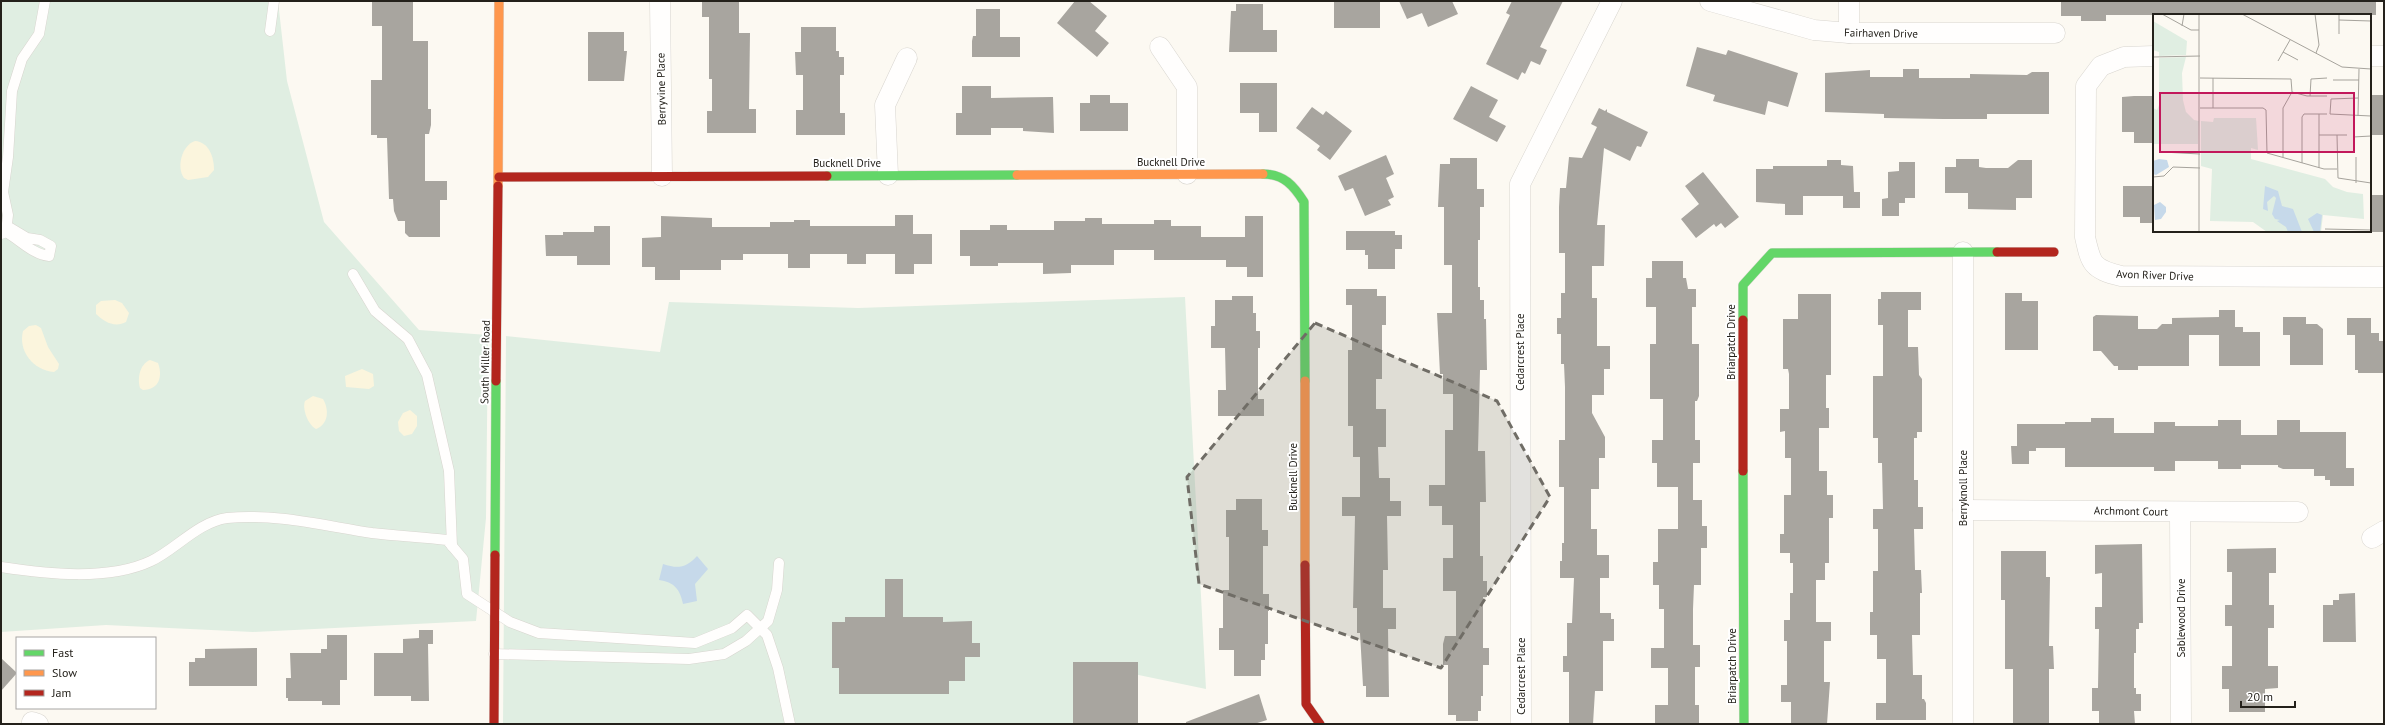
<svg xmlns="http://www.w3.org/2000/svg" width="2385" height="725" viewBox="0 0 2385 725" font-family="'PT Sans',sans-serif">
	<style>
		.green { fill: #e0eee2 }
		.sand { fill: #fbf5dd }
		.water { fill: #c6d9ea }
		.building { fill: #a8a59f }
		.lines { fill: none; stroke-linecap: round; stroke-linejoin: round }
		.lane-casing { stroke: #d8d5cf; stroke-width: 11 }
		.street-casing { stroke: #d8d5cf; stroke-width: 21 }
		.fast-casing { stroke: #d8d5cf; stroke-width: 10 }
		.slow-casing { stroke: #d8d5cf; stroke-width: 10 }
		.jam-casing { stroke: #d8d5cf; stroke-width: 10 }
		.lane { stroke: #fffefd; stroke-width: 10 }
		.street { stroke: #fffefd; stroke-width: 20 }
		.fast { stroke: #63d668; stroke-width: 9 }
		.slow { stroke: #ff974d; stroke-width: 9 }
		.jam { stroke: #b3261e; stroke-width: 9 }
		.marked { fill: #706d66; fill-opacity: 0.2; stroke: #706d66; stroke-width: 3; stroke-dasharray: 8 5; stroke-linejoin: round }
		.labels { text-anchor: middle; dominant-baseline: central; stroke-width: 4; stroke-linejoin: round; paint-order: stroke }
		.street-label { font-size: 11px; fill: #24211b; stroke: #fff }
		.inset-road { fill: none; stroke: #a6a39c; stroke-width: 1 }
		.view { fill: #c2185b; fill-opacity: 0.15; stroke: #c2185b; stroke-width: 2 }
		.inset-edge { fill: none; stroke: #24211b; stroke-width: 2 }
	</style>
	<rect width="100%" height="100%" fill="#fcf9f2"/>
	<g class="green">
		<path d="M1 1H278L287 81 324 222 419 330 488 335 486 518 476 621 253 632 106 625 1 632Z"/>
		<path d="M1185 297 1206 689 1129 673 1126 724H503L506 336 660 352 669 302 858 308Z"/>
	</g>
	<g class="sand">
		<path d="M195 141C209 142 214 157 214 170L208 177 188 180 184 178C176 167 182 145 195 141Z"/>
		<path d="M115 300 122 303 129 313 126 322C115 328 104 322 96 314V305L101 301Z"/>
		<path d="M36 325 41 328 48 347 59 364 58 369 54 372C33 370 18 351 23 331L29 326Z"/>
		<path d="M150 360 158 363C163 376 159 390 143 390L140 388C137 378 140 364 150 360Z"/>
		<path d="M362 369 373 374 374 386 369 389 346 387 345 376Z"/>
		<path d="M313 396 323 399C329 409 329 424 316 429 308 425 302 409 305 401Z"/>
		<path d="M410 410 417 416V426L412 434 404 436 399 431 398 422 403 413Z"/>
	</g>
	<path class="water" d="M697 556 708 569 695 584 697 601 683 604C680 589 674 582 659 580L663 564C678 569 686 568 697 556Z"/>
	<g class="building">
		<path d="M372 1H413V41H428V109H431V125L429 134H425V181H447V200H440V237H409L405 233V221H398L394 211 393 199H389L387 138H377V135H371V80H382V26H372Z"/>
		<path d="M702 1H739V33H750L749 109H756V133H707V111H712V79H709V17H702Z"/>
		<path d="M1075 1H1089L1107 16 1095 31 1109 43 1097 57 1057 23Z"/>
		<rect x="1334" y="1" width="46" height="27"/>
		<path d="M1399 1H1452L1458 14 1428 27 1422 13 1407 19Z"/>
		<path d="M1512 1H1563L1540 47 1547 50 1540 65 1531 61 1525 74 1522 72 1518 80 1486 64 1510 15 1506 13Z"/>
		<path d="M2061 1H2376V15H2106V21H2081V16H2061Z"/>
		<path d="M1236 4H1263V30H1277V52H1229L1231 11H1236Z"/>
		<path d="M976 9H1000V37H1020V57H972V41L973 36H976Z"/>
		<path d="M801 27H836V51H839V57H844V75H840V113H845V135H796V110H803V75H796L795 52H801Z"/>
		<path d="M588 32H624V51H627L624 81H588Z"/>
		<path d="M1697 47 1726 55 1728 50 1798 73 1788 107 1768 101 1765 115 1713 101 1715 95 1686 86Z"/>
		<path d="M1903 69H1919V78H1970V74L2027 75 2032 72H2049V114H1987V119H1943L1884 118V114L1825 112V73L1870 70V77H1903Z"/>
		<path d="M1240 83H1277V132H1259V113H1240Z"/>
		<path d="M962 86H991V98L1053 97 1054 133 1023 131V128H991V135H956V113H962Z"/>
		<path d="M1471 86 1498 100 1489 117 1506 126 1497 142 1453 119Z"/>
		<path d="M1090 95H1110V103H1128V131H1080V103H1090Z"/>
		<rect x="2370" y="95" width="14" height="40"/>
		<path d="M2134 96H2154V143H2134V132H2122V97Z"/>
		<path d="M1312 107 1323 115 1326 111 1352 131 1330 160 1317 150 1320 146 1296 128Z"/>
		<path d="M1599 108 1605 111 1607 109V112L1648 132 1641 147 1637 146 1630 161 1604 148 1597 225H1605L1604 266H1592V298H1597V346H1610V369H1604V395H1592V413L1605 437V458H1599V489H1591V529H1597V555H1609V578H1600V613H1611V619H1614V641H1603V691H1595L1593 724H1569V672H1563V656H1567V623H1572L1574 578H1560V561H1562V543H1564V487H1559V440H1565V387L1564 364H1561V334H1557V318H1561V293H1565V253H1559V207L1560 188H1566L1569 157 1582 158 1597 127 1591 124Z"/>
		<path d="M1386 155 1394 174 1386 178 1394 197 1388 200 1391 205 1365 216 1353 188 1345 191 1338 176Z"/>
		<path d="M1450 158H1477V189H1484V207H1480V240H1478V287H1480V300H1484V319H1486L1487 370H1480L1478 451H1485L1486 502H1480V556H1483V581H1487V597H1483V648H1489V665H1483V696H1481V711H1478V721H1456V715H1448V665H1443V644L1445 636H1456V591H1443V558H1453V525H1442V506H1429V485H1445V430H1453V394H1443V374H1440L1437 313H1452V265H1444V207H1438L1440 164H1450Z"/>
		<path d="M1956 159H1979V167L1986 168H2008L2018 160H2032V198H2016V210L1968 209V193H1945V167H1956Z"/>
		<path d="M1827 160H1841V165L1853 166 1854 192H1860V208H1843V196H1803V215H1785V204L1756 202V169H1773V166H1827Z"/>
		<path d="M1899 162H1915V198H1905V203H1899V216H1882V199L1888 198V172L1899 171Z"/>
		<path d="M1703 172 1739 217 1725 228 1721 223 1716 227 1714 224 1696 238 1681 219 1699 204 1685 186Z"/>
		<path d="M2123 186H2154V223H2140V217H2123Z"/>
		<rect x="2370" y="195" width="14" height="37"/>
		<path d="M895 215H913V234H932V264H914V274H895V254H866V264H847V254H810V268H788V254H743V260H721V270H680V280H655V267H642V238L661 237V216L712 218V227H770V222H794V220H810V226H895Z"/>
		<path d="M1245 216H1263V277H1247V267H1226V260H1154V250H1114V265H1071V273L1043 274V263H998V266H970V256H960V230H990V225H1007V230H1054V221H1085V218H1102V224H1154V220H1171V226H1201V237H1245Z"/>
		<path d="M594 226H610V265H577V256H546L545 235H563V232H594Z"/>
		<path d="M1346 231H1395V235H1402V249H1395V269H1368V255H1365V250H1346Z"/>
		<path d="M1652 261H1683V278H1686L1688 289H1696V307H1692V344H1699V396L1697 401H1695V440H1700V463H1693V500H1702V526H1707V548H1701V585H1694L1693 609V645H1700V667H1695V705H1699V724H1655V705H1668V668H1651V648H1664V609H1659V585H1653V562H1658V529H1678V487H1657V463H1652V440H1663V399H1650V344H1656V307H1646V278H1652Z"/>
		<path d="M1346 289H1377V296H1386V325H1382V379H1376V409H1386V447H1378L1379 478H1390V501H1401V516H1387L1388 570H1383V608H1396V629H1388L1389 697H1366V686H1363L1360 633H1357V608H1353L1355 516H1342V497H1360V457H1353V426H1348V350H1352V305H1346Z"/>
		<path d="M1881 292H1921V310H1908V347H1918L1919 375 1922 379V432H1917V438H1914V480H1918V507H1923V529H1914L1915 570H1921L1922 593H1920V635H1912L1913 675H1922V699H1924L1926 703V720H1876V703H1886V659H1877V635H1870V612H1873V571H1878V529H1873V509H1883L1882 463H1878V438H1873V376H1883V325H1878V299H1881Z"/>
		<path d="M2005 293H2022V301H2038V350H2005Z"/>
		<path d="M1798 294H1831V375H1826V408H1829V428H1819V471H1827V495H1833V518H1829V563H1825V580H1816V622H1831V641H1824V682H1830L1827 724H1791V702H1781V685H1787V641H1784V620H1790V593H1793V563H1790V553H1780V534H1784V495H1791V458H1785V431L1780 432V409H1789V374L1788 369H1783V319H1798Z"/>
		<path d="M1232 296H1253V313H1256V331H1260V348H1258V399H1264V416H1218V390H1226L1225 348H1211V326H1215V300H1232Z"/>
		<path d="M2219 310H2235V327H2243V332H2260V366H2219V335H2189V366H2138V370H2118V366H2114L2101 351H2093V317L2096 315 2138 316V329H2157L2162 324H2172V318L2219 317Z"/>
		<path d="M2283 317H2306V324H2317L2323 329V365H2290V335H2283Z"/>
		<path d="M2347 318H2371V333H2379V341H2384V373H2358V370H2355V335H2347Z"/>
		<path d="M2091 418H2114V433H2154V422H2175V426H2218V420H2241V435H2277V420H2300V432H2346V468H2354V486H2330V480H2325V476H2314V469H2283L2278 467V465H2241V469H2218V461H2175V471H2154V467H2065V448H2036V451H2029V464H2012L2011 446H2017V424H2065V422H2091Z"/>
		<path d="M1236 499H1262V530H1268V546H1263V594H1269V611H1268V644H1265V660H1261V676H1234V650H1219V628H1223V590H1229V537H1226V510H1236Z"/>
		<path d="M2142 544 2143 623H2139V629H2136V653H2134V688H2136V694H2141V711H2134L2135 724H2099V711H2092V688H2098L2099 629H2095V607H2102V573L2095 574V545Z"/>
		<path d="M2276 548V573H2269V605H2274V628H2268V666H2278V688L2265 689V712H2229V689H2222V666H2232V626H2225V605H2232V572H2227V549Z"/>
		<path d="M2001 551H2046V577H2050L2049 646H2053L2054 669H2049V724H2013V669H2005V600H2001Z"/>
		<path d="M885 579H903V617H943V622L972 621V643H980V657H965V681H949V694H839V668H832V622H845V617H885Z"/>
		<path d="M2355 593 2356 642H2323V605H2333V600H2339V594Z"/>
		<path d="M419 630H433V644H428L429 701H411V696H374V653H403V639L419 638Z"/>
		<path d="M327 635H347V680H340V705H322V701H288V698H286V678H291L290 653H321V649H327Z"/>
		<path d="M257 648V686H189V662H195V658H205V649Z"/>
		<path d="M1 658 17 673 1 691Z"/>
		<rect x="1073" y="662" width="65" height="62"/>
		<path d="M1259 694 1267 720 1254 724H1186V722Z"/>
	</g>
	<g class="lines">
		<defs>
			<g id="lane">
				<path d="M270 31 274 1"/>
				<path d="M6 232C20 240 34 255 49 256L51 246 40 240 27 238 7 226"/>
				<path d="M1 234 6 232 8 215 3 192 8 157 12 91 22 59 39 34 45 1"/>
				<path d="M353 274 375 311 408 339 427 375 449 471 452 546"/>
				<path d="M1 567C46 574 109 581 151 561 175 550 198 522 227 518 275 513 325 526 372 533 397 536 422 537 447 540L463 559 467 594 510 622 539 633 695 643 732 628 747 615 767 635 778 668 790 724"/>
				<path d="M494 654 689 659 724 654 746 641 768 621 777 590 779 563"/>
			</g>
			<g id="street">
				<path d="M660 1 662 176"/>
				<path d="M1710 1 1814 30 1849 33H2055"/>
				<path d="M1849 1V33"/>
				<path d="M1160 47 1187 87V174"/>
				<path d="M2154 56 2124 57 2101 66 2086 86 2085 237C2091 264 2092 269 2121 276L2384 277"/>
				<path d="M2370 56H2384"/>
				<path d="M888 175 885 105 907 58"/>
				<path d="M1963 252V724"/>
				<path d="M1963 510 2298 512"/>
				<path d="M2180 512 2181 724"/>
				<path d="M2372 538 2384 531"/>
				<path d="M32 722 38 724"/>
				<path d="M1521 724 1520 184 1612 1"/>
			</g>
			<g id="fast">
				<path d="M1263 174C1284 174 1294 186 1304 202L1305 381"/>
				<path d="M827 176 1017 175"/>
				<path d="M1743 320V285L1772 253 1997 252"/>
				<path d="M1743 471 1744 724"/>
				<path d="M495 555 496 381"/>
			</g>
			<g id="slow">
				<path d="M1017 175 1263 174"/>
				<path d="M498 186 499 1"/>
				<path d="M1305 381V565"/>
			</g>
			<g id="jam">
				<path d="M499 177 827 176"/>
				<path d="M1997 252H2054"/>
				<path d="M1743 320V471"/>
				<path d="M496 381 498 186"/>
				<path d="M1305 565 1306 704 1320 724"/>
				<path d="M494 724 495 555"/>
			</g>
		</defs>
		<use href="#lane" class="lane-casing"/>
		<use href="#street" class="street-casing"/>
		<use href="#fast" class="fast-casing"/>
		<use href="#slow" class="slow-casing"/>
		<use href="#jam" class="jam-casing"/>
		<use href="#lane" class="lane"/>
		<use href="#street" class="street"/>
		<use href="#fast" class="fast"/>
		<use href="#slow" class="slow"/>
		<use href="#jam" class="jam"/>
	</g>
	<path class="marked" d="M1315 323 1497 401 1550 497 1441 668 1199 584 1187 477Z"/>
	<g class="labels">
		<g class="street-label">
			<text transform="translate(1881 33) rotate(1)">Fairhaven Drive</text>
			<text transform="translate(661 89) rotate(-91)">Berryvine Place</text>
			<text x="1171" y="162">Bucknell Drive</text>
			<text x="847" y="163">Bucknell Drive</text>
			<text transform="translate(2155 275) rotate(2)">Avon River Drive</text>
			<text transform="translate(1731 342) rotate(-90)">Briarpatch Drive</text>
			<text transform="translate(1520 352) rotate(-90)">Cedarcrest Place</text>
			<text transform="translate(485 362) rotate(-89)">South Miller Road</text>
			<text transform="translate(1293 477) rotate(-90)">Bucknell Drive</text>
			<text transform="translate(1963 488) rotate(-90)">Berryknoll Place</text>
			<text transform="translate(2131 511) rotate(1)">Archmont Court</text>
			<text transform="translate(2181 618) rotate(-90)">Sablewood Drive</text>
			<text transform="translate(1732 666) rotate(-90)">Briarpatch Drive</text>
			<text transform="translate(1521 676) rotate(-90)">Cedarcrest Place</text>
		</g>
	</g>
	<g transform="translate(2153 14)">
		<rect width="218" height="218" fill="#fcf9f2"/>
		<path d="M0 7 34 27 33 41 6 42V38L0 36ZM33 43 29 59 30 86 33 98 41 106 46 107 45 130H0V94L4 96 6 91V44ZM61 104H103L105 136 98 134V145L172 165 180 173 194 178 210 180 211 205 170 201 168 218H114L100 208 57 207 59 155 48 152V107L60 108Z" fill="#e0eee2"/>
		<path d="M6 145 14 146 16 153 3 161 0 160V147ZM112 172 125 177 129 192 140 195 149 218H135L133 213 124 207 127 206 122 205 119 200 123 184 121 182 114 188 115 197 110 195ZM7 188 13 193V198L8 205 2 206 1 191ZM164 199 169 201 167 218H161L155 205Z" fill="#c6d9ea"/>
		<path class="inset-road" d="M9 0 38 16H46M46 0V218M89 0 189 53 218 55M162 0 166 31 163 39M186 0V20M186 6 218 7M29 12 31 0M130 38 145 46M0 43 47 42M125 47 137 26M47 64 138 65 139 78 130 94V143M60 64V94M180 66H206M139 78 154 82H174M157 82 158 65 174 64M205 84 178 85 177 100 218 102M47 94H110L113 96 114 139 171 155H184M166 100V154M205 102 206 55M166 121H194M184 121 185 164 218 169M200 123 218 122M9 138 47 140M203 143V169M149 149V103L151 100H174M0 163 11 162 20 153 47 154M172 215 218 216"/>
		<path class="view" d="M7 79H201V138H7Z"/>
		<rect width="218" height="218" class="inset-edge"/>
	</g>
	<rect width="2385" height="725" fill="none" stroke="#24211b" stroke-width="4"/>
	<rect x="16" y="637" width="140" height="72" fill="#ffffff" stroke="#a7a6a4"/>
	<rect x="24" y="650" width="20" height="6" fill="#63d668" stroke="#a7a6a4"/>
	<text x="52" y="657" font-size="12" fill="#24211b">Fast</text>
	<rect x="24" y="670" width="20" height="6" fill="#ff974d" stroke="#a7a6a4"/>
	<text x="52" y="677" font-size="12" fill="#24211b">Slow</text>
	<rect x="24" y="690" width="20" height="6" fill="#b3261e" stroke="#a7a6a4"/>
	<text x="52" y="697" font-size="12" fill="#24211b">Jam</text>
	<path d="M2241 701v6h54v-6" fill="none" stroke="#24211b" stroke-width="2"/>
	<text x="2247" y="701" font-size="12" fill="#24211b" stroke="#ffffff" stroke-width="3" paint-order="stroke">20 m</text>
</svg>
